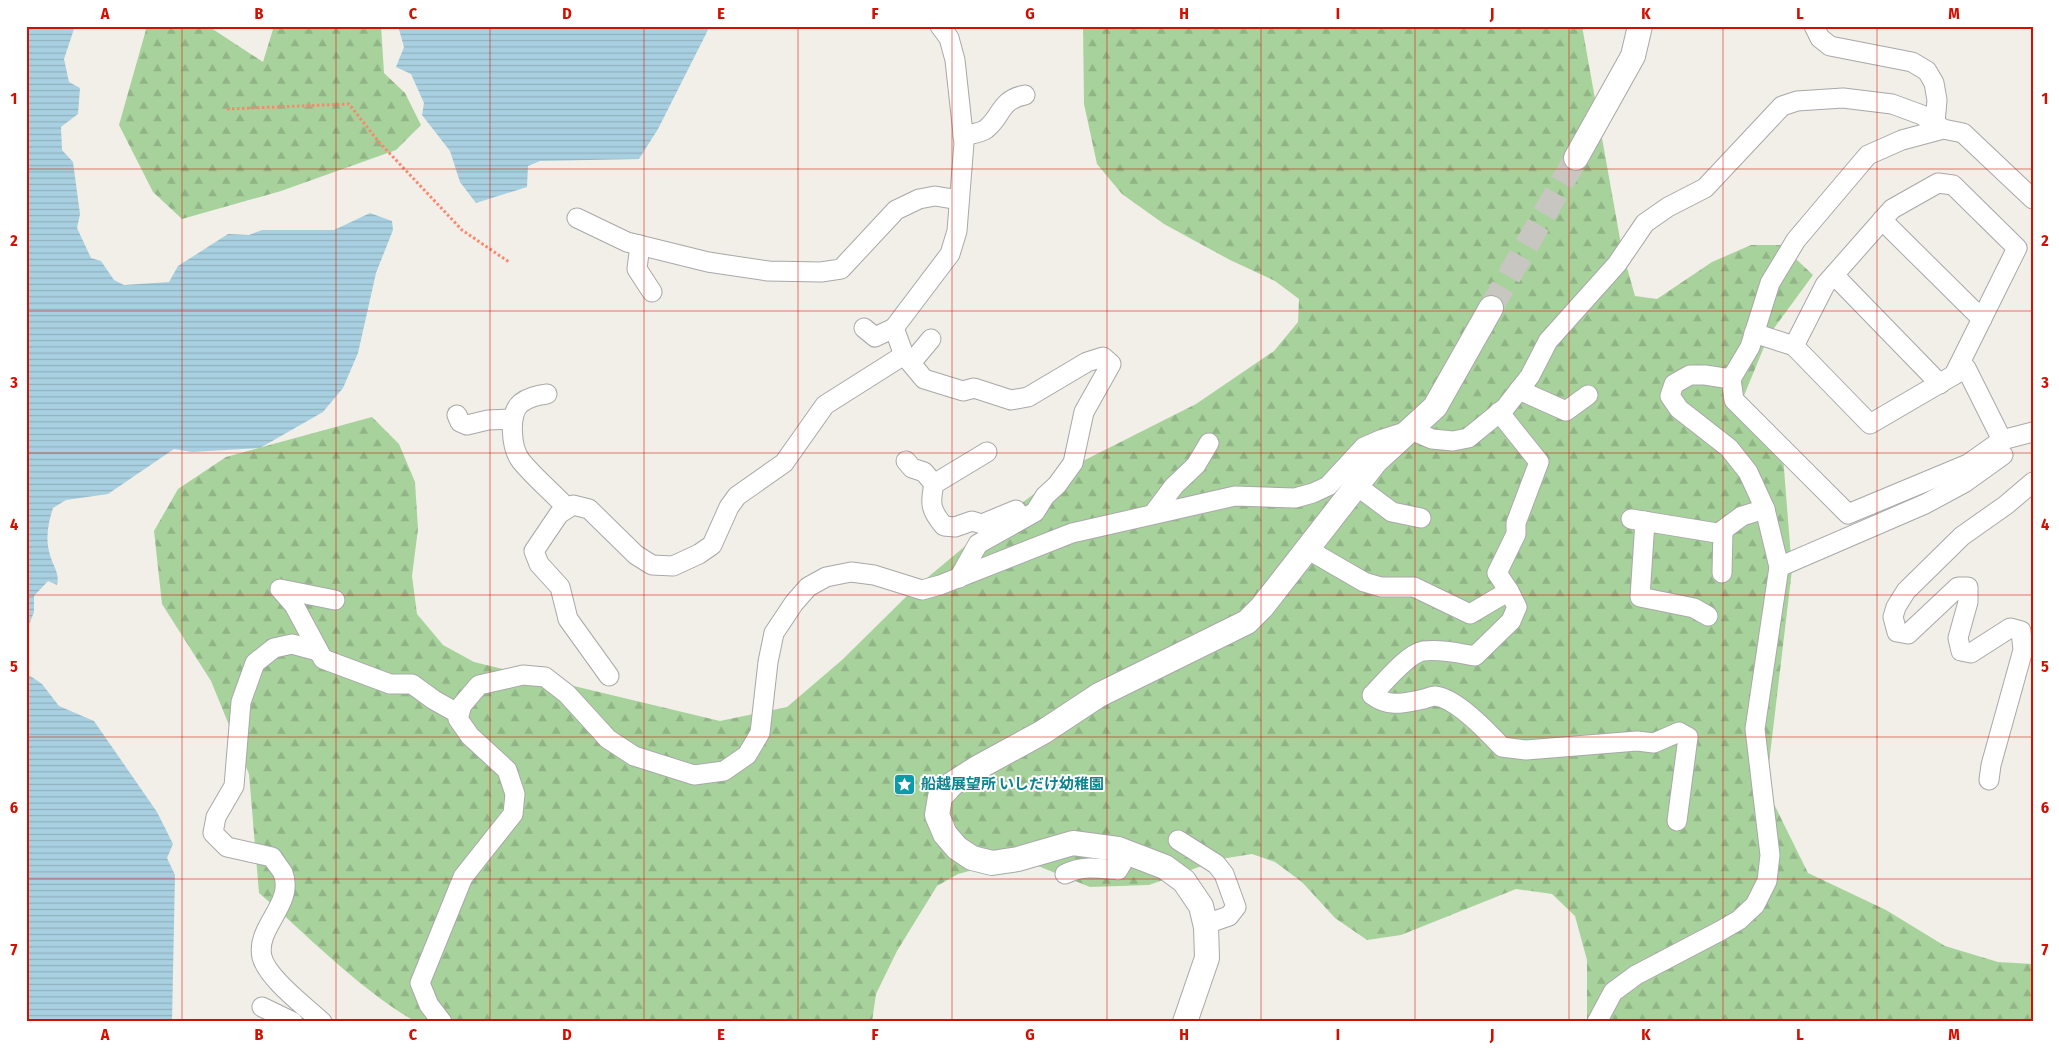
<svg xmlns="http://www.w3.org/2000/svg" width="2059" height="1048" viewBox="0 0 2059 1048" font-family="'Fira Sans Condensed','Noto Sans JP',sans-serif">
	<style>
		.forest { fill: url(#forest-firs) }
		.water { fill: url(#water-rules) }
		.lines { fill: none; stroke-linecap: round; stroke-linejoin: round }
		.tertiary-tunnel { stroke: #c8c6c0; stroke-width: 24; stroke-dasharray: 24 12; stroke-linecap: butt }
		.minor-casing { stroke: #a8a8a8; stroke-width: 21 }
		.tertiary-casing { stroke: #a8a8a8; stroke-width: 26 }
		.path { stroke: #fe866d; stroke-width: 3; stroke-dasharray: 2.5 2.5; stroke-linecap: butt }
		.minor { stroke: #fff; stroke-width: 19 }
		.tertiary { stroke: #fff; stroke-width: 24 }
		.grid { fill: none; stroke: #d30f00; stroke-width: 1; stroke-opacity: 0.55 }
		.labels { text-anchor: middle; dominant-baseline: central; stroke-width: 4; stroke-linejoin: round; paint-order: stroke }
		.culture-label { font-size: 15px; font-weight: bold; fill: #0d838f; stroke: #fff; text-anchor: start }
		.neatline { fill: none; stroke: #d30f00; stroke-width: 2 }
		.grid-label { font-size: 16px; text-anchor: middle; font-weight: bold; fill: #d30f00 }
	</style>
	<defs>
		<pattern id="forest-firs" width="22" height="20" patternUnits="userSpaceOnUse" patternTransform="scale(1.25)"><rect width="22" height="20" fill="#a8d29c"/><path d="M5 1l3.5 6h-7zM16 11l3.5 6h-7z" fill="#90b486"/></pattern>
		<pattern id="water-rules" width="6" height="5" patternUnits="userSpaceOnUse" patternTransform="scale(1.25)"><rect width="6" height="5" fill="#a8d0e0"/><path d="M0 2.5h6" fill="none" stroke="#90b2c0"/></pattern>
	</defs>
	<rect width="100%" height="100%" fill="#f2efe8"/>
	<g class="forest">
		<path d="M147 26H208L263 62 274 26H381L384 73 405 93 421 125 396 150 281 191 182 219 153 192 119 125Z"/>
		<path d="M1083 26H1582L1622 250 1635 296 1657 299 1712 262 1751 245H1781L1813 275 1769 335 1743 398 1783 456 1792 570 1769 763 1772 800 1808 873 1886 910 1945 946 1998 962 2033 964V1022H1587V960L1575 916 1552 894 1516 889 1401 935 1367 940 1335 918 1302 882 1275 862 1252 854 1221 859 1149 885 1090 887 1028 862H1003L958 874 937 886 897 951 876 994 872 1022H416C360 990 308 936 259 893L249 774 211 681 162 604 154 531 178 489 226 457 372 417 399 444 415 482 418 529 412 576 417 614 443 645 474 662 720 721 787 707 842 660 915 588 976 537 1069 468 1196 404 1274 351 1298 322 1299 299 1275 281 1230 260 1164 224 1122 194 1097 164 1084 104Z"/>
	</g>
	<g class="water">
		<path d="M26 26H75L64 59 69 82 80 88 78 114 61 127 62 150 73 162 80 214 77 228 91 258 101 261 114 280 124 285 169 282 178 266 228 234 249 235 262 230H334L370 213 392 221 393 230 376 273 358 353 343 388 323 412 260 448 192 452 174 449 108 494 66 500 53 508C48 524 45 538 50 555 53 566 60 573 57 585L48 581 34 596V612L26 633Z"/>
		<path d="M398 26H710L658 129 639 159 540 161 528 166 527 187 476 203 460 182 450 151 422 115 424 103 411 74 396 67 404 47Z"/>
		<path d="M26 673 42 684 59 706 94 721 157 812 173 844 167 858 175 875 172 1022H26Z"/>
	</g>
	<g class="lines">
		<path class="tertiary-tunnel" d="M1491 308 1576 158"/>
		<defs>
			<g id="minor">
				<path d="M1814 26 1820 38 1830 46 1912 62 1927 71 1934 83 1937 100 1935 123"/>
				<path d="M1943 129 1902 140 1868 155 1796 240 1770 283 1750 347 1731 379 1734 400 1848 514 1968 464 2002 440 2033 432"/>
				<path d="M963 136C970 134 981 133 986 129 1002 117 999 100 1025 95"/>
				<path d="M577 218 627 242 708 262 768 271 821 272 841 269 896 210 919 199 935 196 959 200"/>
				<path d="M1882 220 1982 319"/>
				<path d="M640 245 637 269 652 292"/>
				<path d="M1834 275 1940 384"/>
				<path d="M864 328 875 337 894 328 904 355 924 379 963 391 974 388 1011 400 1028 397 1087 362 1103 357 1111 364 1084 412 1073 463 1057 485 1045 496 1035 512 978 544 959 578"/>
				<path d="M894 328 950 254 957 231 964 143 955 60 949 38 940 26"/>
				<path d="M1754 333 1794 346 1870 424 1966 368 2002 440"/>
				<path d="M1794 346 1825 285 1892 209 1938 183 1953 185 2017 248 1954 375"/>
				<path d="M911 363 931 339"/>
				<path d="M1519 390 1566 411 1588 395"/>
				<path d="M547 394C538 395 529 397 521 403 508 414 511 448 521 461 535 478 552 492 567 508"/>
				<path d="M1499 412 1539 462 1516 523V534L1497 573 1509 591"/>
				<path d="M457 415 460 422 467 425 488 420 513 419"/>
				<path d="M987 452 934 484C930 503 930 510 944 526L955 527 972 521 982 524 1016 510 1021 518"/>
				<path d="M906 461 912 468 924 472 934 484"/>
				<path d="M1357 486 1392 512 1421 518"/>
				<path d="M1153 514 1174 486 1196 465 1209 443"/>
				<path d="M1631 519 1723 534"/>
				<path d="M1645 521 1640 597 1694 608 1708 616"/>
				<path d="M1307 549 1364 582 1381 587H1414L1470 614 1509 591 1517 607 1511 621 1475 656C1458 653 1440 649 1423 651 1407 654 1384 683 1372 695 1389 708 1404 703 1424 699 1427 698 1432 696 1435 696 1456 698 1488 732 1502 747L1526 750 1637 741 1654 743 1679 732 1688 737 1677 821"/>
				<path d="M1779 567 1925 504 1964 483 2003 455"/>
				<path d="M1722 573 1723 530 1742 516 1765 509"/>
				<path d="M335 600 280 589 294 605 323 659 390 684H412L434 700 459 714"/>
				<path d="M318 651 292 644 274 648 255 663 241 702 234 786 216 817 213 833 227 847 272 857C275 862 280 868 283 873 295 904 255 927 262 957 267 978 306 1007 322 1022"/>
				<path d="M609 676 568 619 560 587 539 564 534 551 559 514 573 505 589 509 636 555 652 565 673 566 699 554 712 545 729 507 737 496 784 463 825 405 904 355"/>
				<path d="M1989 780 1991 765 2023 650 2021 631 2010 628 1971 653 1961 651 1958 638 1968 602V587H1958L1908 634 1897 632 1893 617 1896 607 1906 591 1962 536 2006 505 2033 482"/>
				<path d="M1178 840 1216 864 1224 874 1236 907 1229 916 1206 924"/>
				<path d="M1065 874C1083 865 1099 868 1118 870L1128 853"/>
				<path d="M262 1007 293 1022"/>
				<path d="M442 1022 429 1005 420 983 463 877 513 814 515 794 507 770 470 736 458 719 462 705 479 685 523 675 545 677 567 694 608 739 634 756 694 775 724 771 747 755 760 733 768 662 774 633 794 603 808 587 826 577 851 572 874 575 922 590 940 585 1072 533 1235 496 1295 498 1313 493 1328 486 1364 447 1380 440 1411 430 1432 439 1453 441 1468 438 1505 408 1530 376 1548 341 1617 264 1645 223 1668 207 1705 188 1782 106 1797 101 1843 98 1892 104 1922 115 1943 129 1963 133 2033 199"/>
				<path d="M1597 1022 1613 992 1636 975 1720 931 1739 920 1755 905 1767 881 1770 855 1755 729 1779 567 1765 509 1748 472 1729 448 1679 409 1670 396 1674 384 1690 375H1705L1731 379"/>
			</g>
			<g id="tertiary">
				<path d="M1576 158 1633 56 1640 26"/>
				<path d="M1185 1022 1207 958 1206 927 1201 906 1184 881 1165 867 1118 849 1073 843 1018 859 992 863 972 858 957 848 945 834 937 815 940 797 952 784 977 768 1043 732 1099 695 1247 622 1262 607 1375 462 1435 407 1491 308"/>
			</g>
		</defs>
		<use href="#minor" class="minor-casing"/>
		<use href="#tertiary" class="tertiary-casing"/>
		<path class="path" d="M227 109 349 104 378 141 462 230 509 262"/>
		<use href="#minor" class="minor"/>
		<use href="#tertiary" class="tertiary"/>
	</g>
	<path class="grid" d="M182 26V1022M336 26V1022M490 26V1022M644 26V1022M798 26V1022M952 26V1022M1107 26V1022M1261 26V1022M1415 26V1022M1569 26V1022M1723 26V1022M1877 26V1022M26 169H2033M26 311H2033M26 453H2033M26 595H2033M26 737H2033M26 879H2033"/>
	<defs>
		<symbol id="sight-square" viewBox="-11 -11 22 22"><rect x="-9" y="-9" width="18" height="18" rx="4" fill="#0f9aa8" stroke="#fff"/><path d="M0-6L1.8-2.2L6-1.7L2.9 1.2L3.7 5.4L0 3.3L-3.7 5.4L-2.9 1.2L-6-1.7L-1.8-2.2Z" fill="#fff"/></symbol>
	</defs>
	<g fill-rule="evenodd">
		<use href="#sight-square" x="892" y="772" width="25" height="25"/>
	</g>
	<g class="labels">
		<g class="culture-label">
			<text x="921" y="784">船越展望所 いしだけ幼稚園</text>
		</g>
	</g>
	<rect width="2059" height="1048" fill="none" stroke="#ffffff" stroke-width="55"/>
	<rect x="28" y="28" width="2004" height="992" class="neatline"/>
	<g class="grid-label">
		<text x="105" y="19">A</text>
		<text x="259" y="19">B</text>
		<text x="413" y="19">C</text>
		<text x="567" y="19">D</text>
		<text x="721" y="19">E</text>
		<text x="875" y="19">F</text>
		<text x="1030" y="19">G</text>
		<text x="1184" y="19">H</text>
		<text x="1338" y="19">I</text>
		<text x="1492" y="19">J</text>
		<text x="1646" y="19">K</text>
		<text x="1800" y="19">L</text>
		<text x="1954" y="19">M</text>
		<text x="14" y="104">1</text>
		<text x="2045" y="104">1</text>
		<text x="14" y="246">2</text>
		<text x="2045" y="246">2</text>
		<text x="14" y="388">3</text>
		<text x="2045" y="388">3</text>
		<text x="14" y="530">4</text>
		<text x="2045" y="530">4</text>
		<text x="14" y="672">5</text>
		<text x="2045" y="672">5</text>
		<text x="14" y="813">6</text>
		<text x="2045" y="813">6</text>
		<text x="14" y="955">7</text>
		<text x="2045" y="955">7</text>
		<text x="105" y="1040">A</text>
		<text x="259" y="1040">B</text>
		<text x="413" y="1040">C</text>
		<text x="567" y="1040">D</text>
		<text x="721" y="1040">E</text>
		<text x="875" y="1040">F</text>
		<text x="1030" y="1040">G</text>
		<text x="1184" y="1040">H</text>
		<text x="1338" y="1040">I</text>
		<text x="1492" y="1040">J</text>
		<text x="1646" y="1040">K</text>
		<text x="1800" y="1040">L</text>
		<text x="1954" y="1040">M</text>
	</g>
</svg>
